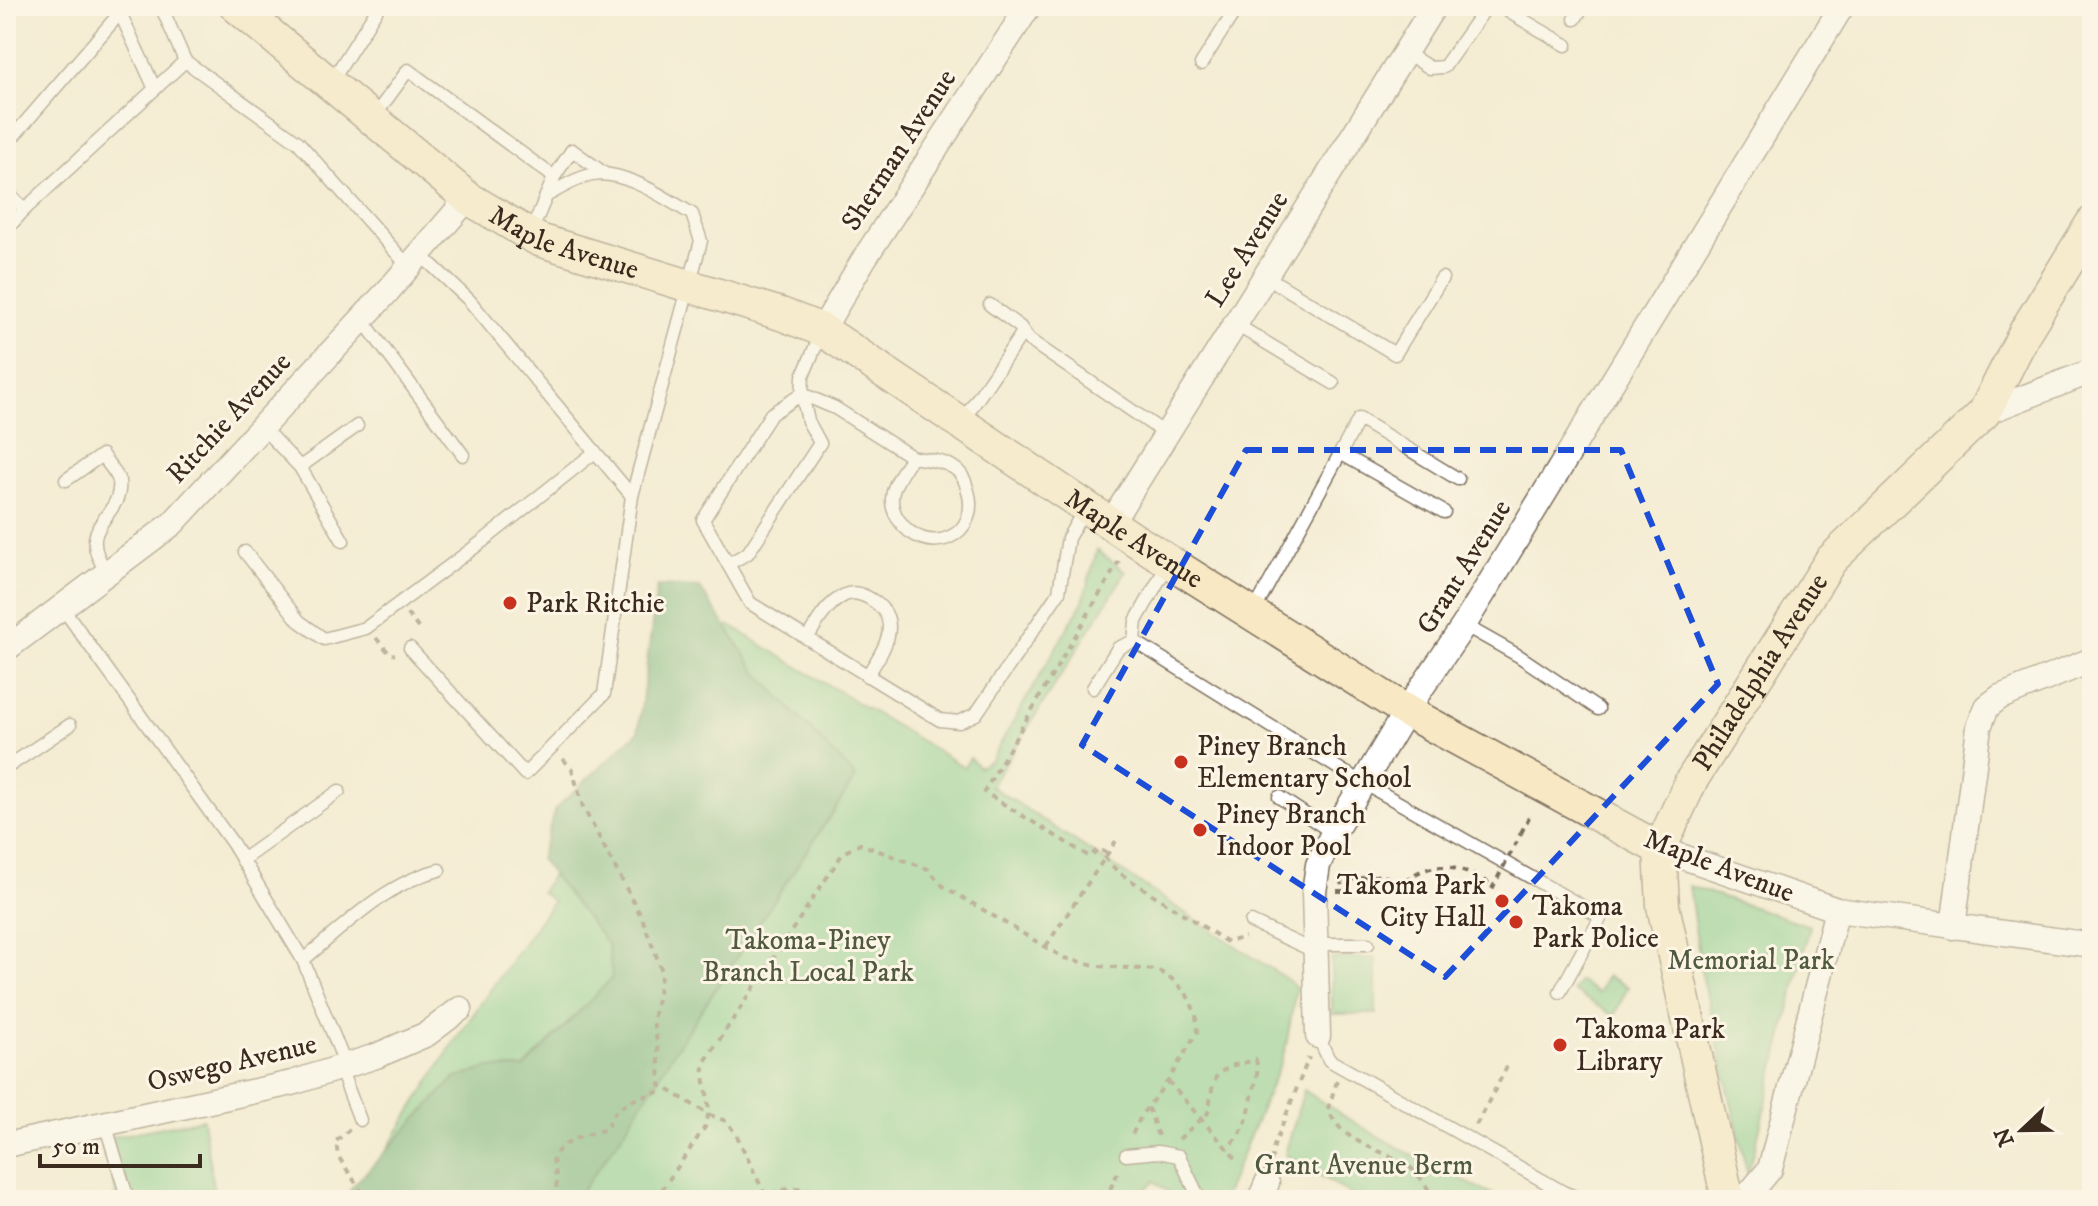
<svg xmlns="http://www.w3.org/2000/svg" width="2098" height="1206" viewBox="0 0 2098 1206" font-family="'IM FELL DW Pica',serif">
	<style>
		.green { fill: #7dca89; stroke: #5c7a54; stroke-width: 2 }
		.forest { fill: #66ae75; stroke: #506c4a; stroke-width: 2 }
		.lines { fill: none; stroke-linecap: round; stroke-linejoin: round }
		.lane-casing { stroke: #7c6e5d; stroke-width: 15 }
		.street-casing { stroke: #7c6e5d; stroke-width: 27 }
		.secondary-casing { stroke: #7c6e5d; stroke-width: 35 }
		.path { stroke: #7c6e5d; stroke-width: 4; stroke-dasharray: 6 6; stroke-linecap: butt }
		.lane { stroke: #fff; stroke-width: 12 }
		.street { stroke: #fff; stroke-width: 24 }
		.secondary { stroke: #f8e8c3; stroke-width: 32 }
		.path-bridge { stroke: #7c6e5d; stroke-width: 4; stroke-dasharray: 6 6; stroke-linecap: butt }
		.marked { fill: none; stroke: #1d4ed8; stroke-width: 6; stroke-dasharray: 16 10; stroke-linejoin: round }
		.poi-dot { fill: #c8321e; stroke: #fcf5e5; stroke-width: 3 }
		.labels { text-anchor: middle; dominant-baseline: central; stroke-width: 6; stroke-linejoin: round; paint-order: stroke }
		.street-label { font-size: 28px; fill: #3b2a1e; stroke: #fcf5e5 }
		.poi-label { font-size: 28px; fill: #3b2a1e; stroke: #fcf5e5; text-anchor: start }
		.park-label { font-size: 28px; fill: #4f5a3e; stroke: #fcf5e5 }
	</style>
	<rect width="100%" height="100%" fill="#fcf5e5"/>
	<filter id="ink" filterUnits="userSpaceOnUse"><feTurbulence type="fractalNoise" baseFrequency=".0125" numOctaves="2"/><feDisplacementMap in="SourceGraphic" scale="16" xChannelSelector="R" yChannelSelector="G"/><feConvolveMatrix kernelMatrix="1 2 1 2 8 2 1 2 1" color-interpolation-filters="sRGB"/></filter>
	<filter id="wash" filterUnits="userSpaceOnUse"><feTurbulence type="fractalNoise" baseFrequency=".006" numOctaves="4" result="noise"/><feDisplacementMap in="SourceGraphic" scale="32" xChannelSelector="R" yChannelSelector="G"/><feGaussianBlur stdDeviation="1.8" result="paint"/><feColorMatrix in="noise" values="0 0 0 0 0 0 0 0 0 0 0 0 0 0 0 0 0 1.4 0 .05"/><feComposite in="paint" operator="in"/></filter>
	<g filter="url(#wash)">
		<rect width="100%" height="100%" fill="#f4ecd3"/>
		<g class="green">
			<path d="M1097 550 1126 572 991 786 1288 980 1296 988 1286 1046 1280 1064 1223 1200H1178L1154 1181 1135 1200H355L458 1036 553 901 541 892 606 793 622 800 729 625 964 767 970 758 979 767 991 760 1083 601Z"/>
			<path d="M1689 886 1810 926 1748 1176 1701 970Z"/>
			<path d="M1331 958H1376V1014H1332Z"/>
			<path d="M1607 976 1628 987 1614 1016 1573 991 1579 981 1598 993Z"/>
			<path d="M1304 1090C1364 1131 1428 1165 1494 1195L1492 1200H1360L1285 1154Z"/>
			<path d="M203 1119 215 1200H117L107 1138Z"/>
		</g>
		<path class="forest" d="M657 586 700 588 758 674 856 777 675 1050 620 1138 575 1200H344L352 1187 454 1079 488 1068H524L612 978 608 945 540 859 555 809 638 732Z"/>
	</g>
	<g filter="url(#ink)">
		<g class="lines">
			<defs>
				<g id="lane">
					<path d="M117 6 155 89"/>
					<path d="M161 6 185 61 298 142 409 267"/>
					<path d="M1499 6 1566 45"/>
					<path d="M1575 19 1583 6"/>
					<path d="M1405 52 1430 68 1444 67 1487 6"/>
					<path d="M1201 64 1238 6"/>
					<path d="M330 84 379 6"/>
					<path d="M373 118 408 70 554 177"/>
					<path d="M6 151 11 139 126 6"/>
					<path d="M6 192 25 209 185 61"/>
					<path d="M6 230 25 209"/>
					<path d="M530 235 554 177 572 150 605 174"/>
					<path d="M420 254 469 300 632 496"/>
					<path d="M1265 276 1395 354 1442 278"/>
					<path d="M990 305 1020 327 1029 340 1166 434"/>
					<path d="M362 319 463 455"/>
					<path d="M1235 324 1333 383"/>
					<path d="M822 331 803 376 802 394 771 414 703 520 750 603 940 720 959 722 976 714 1059 592 1068 538 1086 507"/>
					<path d="M802 394 835 408 912 457C899 477 883 496 898 519 926 561 984 536 967 488 965 480 961 472 954 468 943 460 925 460 912 457"/>
					<path d="M961 423 1023 332"/>
					<path d="M262 427 300 467 343 541"/>
					<path d="M1340 453 1444 512"/>
					<path d="M300 467 357 426"/>
					<path d="M66 480 102 455C107 463 117 473 119 481 124 518 72 524 107 572"/>
					<path d="M245 552 299 621 324 639 366 628 483 541 595 452"/>
					<path d="M728 564 748 553 820 443 808 421 802 394"/>
					<path d="M1168 564 1136 621 1134 641 1346 773 1601 917 1560 992"/>
					<path d="M62 607 233 844 303 960"/>
					<path d="M1253 613 1359 419 1458 479"/>
					<path d="M1464 625 1519 656 1598 709"/>
					<path d="M807 638C817 623 826 605 843 596 851 591 859 593 867 597 906 618 885 648 867 676"/>
					<path d="M410 648 525 774 604 694 632 496 701 241 692 214C666 199 624 169 592 175 576 178 561 188 546 196"/>
					<path d="M1093 688 1118 648 1134 641"/>
					<path d="M6 756 12 764 70 725"/>
					<path d="M1279 797 1333 833"/>
					<path d="M242 860 339 791"/>
					<path d="M1251 922 1316 952"/>
					<path d="M1316 944H1368"/>
					<path d="M1318 1036 1329 1060 1563 1192 1582 1200"/>
					<path d="M346 1066 303 960C344 926 386 883 439 870"/>
					<path d="M340 1068 360 1120"/>
					<path d="M105 1123 128 1200"/>
					<path d="M1126 1155 1158 1152 1179 1156 1200 1200"/>
				</g>
				<g id="street">
					<path d="M822 330 864 259 1029 6"/>
					<path d="M1984 413 2092 371"/>
					<path d="M1111 523 1434 6"/>
					<path d="M6 649 172 524 387 292 468 198"/>
					<path d="M1660 849 1837 910 2092 945"/>
					<path d="M1953 927 1979 727 1987 707 2000 697 2092 660"/>
					<path d="M1318 1036 1314 892 1318 865 1331 837 1406 711 1464 625 1842 6"/>
					<path d="M6 1145 292 1083 376 1056 427 1034 460 1009"/>
					<path d="M1260 1200 1267 1183"/>
					<path d="M1744 1200 1770 1169 1837 910"/>
				</g>
				<g id="secondary">
					<path id="s1" d="M236 6 468 198 530 235 539 240 781 314 822 330 1132 538 1406 711 1660 849"/>
					<path id="s2" d="M1728 1200 1663 906 1660 849 1691 781 1831 560 1984 413 2026 330 2092 223"/>
				</g>
			</defs>
			<use href="#lane" class="lane-casing"/>
			<use href="#street" class="street-casing"/>
			<use href="#secondary" class="secondary-casing"/>
			<g class="path">
				<path d="M407 614 419 629 417 633"/>
				<path d="M376 638 391 655 395 654"/>
				<path d="M563 759 572 769 583 807 642 918 662 971 653 1021 658 1046 660 1085 710 1115 726 1121 736 1134 765 1195"/>
				<path d="M1521 833 1529 817"/>
				<path d="M1107 853 1098 849 1090 857 984 792 1119 561"/>
				<path d="M1104 857 1118 872 1227 942 1245 937"/>
				<path d="M1337 891H1343L1341 881 1382 875 1401 884C1434 856 1461 867 1494 886"/>
				<path d="M1046 946 1118 838"/>
				<path d="M1168 1081 1237 1160"/>
				<path d="M1337 1081 1328 1109C1341 1142 1375 1147 1402 1162 1417 1170 1427 1186 1434 1200"/>
				<path d="M1147 1108C1155 1117 1152 1129 1160 1137"/>
				<path d="M1476 1125 1507 1067"/>
				<path d="M350 1129 336 1141 338 1156 367 1200"/>
				<path d="M1179 1139 1208 1113 1213 1084 1218 1073 1234 1065 1256 1060C1259 1071 1256 1081 1253 1092 1248 1118 1246 1128 1227 1149"/>
				<path d="M1271 1161 1274 1146 1309 1057"/>
				<path d="M196 1194 197 1200"/>
				<path d="M555 1200 557 1181 553 1159C562 1139 587 1135 607 1129 615 1102 633 1100 658 1092L660 1085"/>
				<path d="M655 1200 705 1127C714 1104 702 1086 704 1063L843 853 860 844 928 869 943 886 1064 958 1099 966 1157 970 1172 979 1186 993 1196 1014 1197 1032 1168 1081 1142 1114 1130 1139"/>
				<path d="M761 1200C770 1191 798 1185 811 1190 817 1192 822 1197 828 1200"/>
				<path d="M1105 1200 1119 1170"/>
			</g>
			<use href="#lane" class="lane"/>
			<use href="#street" class="street"/>
			<use href="#secondary" class="secondary"/>
			<path class="path-bridge" d="M1492 889 1521 833"/>
		</g>
	</g>
	<path d="M0 0H2098V1206H0ZM1246 450H1621L1718 684 1445 977 1082 745Z" fill="#f4ecd3" fill-opacity=".55" fill-rule="evenodd"/>
	<path class="marked" d="M1246 450H1621L1718 684 1445 977 1082 745Z"/>
	<g class="poi-dot">
		<circle cx="510" cy="603" r="8"/>
		<circle cx="1181" cy="762" r="8"/>
		<circle cx="1200" cy="830" r="8"/>
		<circle cx="1502" cy="901" r="8"/>
		<circle cx="1516" cy="922" r="8"/>
		<circle cx="1560" cy="1045" r="8"/>
	</g>
	<g class="labels">
		<g class="street-label">
			<text transform="translate(899 150) rotate(-57)">Sherman Avenue</text>
			<text stroke="none"><textPath href="#s1" startOffset="408">Maple Avenue</textPath></text>
			<text transform="translate(1247 249) rotate(-58)">Lee Avenue</text>
			<text transform="translate(229 418) rotate(-47)">Ritchie Avenue</text>
			<text stroke="none"><textPath href="#s1" startOffset="1056">Maple Avenue</textPath></text>
			<text transform="translate(1464 567) rotate(-58)">Grant Avenue</text>
			<text stroke="none"><textPath href="#s2" startOffset="562">Philadelphia Avenue</textPath></text>
			<text transform="translate(1719 866) rotate(21)">Maple Avenue</text>
			<text transform="translate(232 1063) rotate(-13)">Oswego Avenue</text>
		</g>
		<g class="poi-label">
			<text x="526" y="603">Park Ritchie</text>
			<text x="1197" y="746">Piney Branch<tspan x="1197" dy="32">Elementary School</tspan></text>
			<text x="1216" y="814">Piney Branch<tspan x="1216" dy="32">Indoor Pool</tspan></text>
			<text x="1486" y="885" text-anchor="end">Takoma Park<tspan x="1486" dy="32">City Hall</tspan></text>
			<text x="1532" y="906">Takoma<tspan x="1532" dy="32">Park Police</tspan></text>
			<text x="1576" y="1029">Takoma Park<tspan x="1576" dy="32">Library</tspan></text>
		</g>
		<g class="park-label">
			<text x="808" y="940">Takoma-Piney<tspan x="808" dy="32">Branch Local Park</tspan></text>
			<text x="1751" y="960">Memorial Park</text>
			<text x="1364" y="1165">Grant Avenue Berm</text>
		</g>
	</g>
	<rect width="2098" height="1206" fill="none" stroke="#fcf5e5" stroke-width="32"/>
	<g transform="translate(2022 1130) rotate(248)" stroke="#fcf5e5" stroke-width="6" paint-order="stroke">
	<path d="M0-6L14 30L0 20L-14 30Z" fill="#3b2a1e"/>
	<text y="-12" font-size="22" font-weight="bold" text-anchor="middle" fill="#3b2a1e">N</text>
	</g>
	<path d="M40 1154v12h160v-12" fill="none" stroke="#3b2a1e" stroke-width="4"/>
	<text x="52" y="1154" font-size="24" fill="#3b2a1e" stroke="#fcf5e5" stroke-width="6" paint-order="stroke">50 m</text>
</svg>
